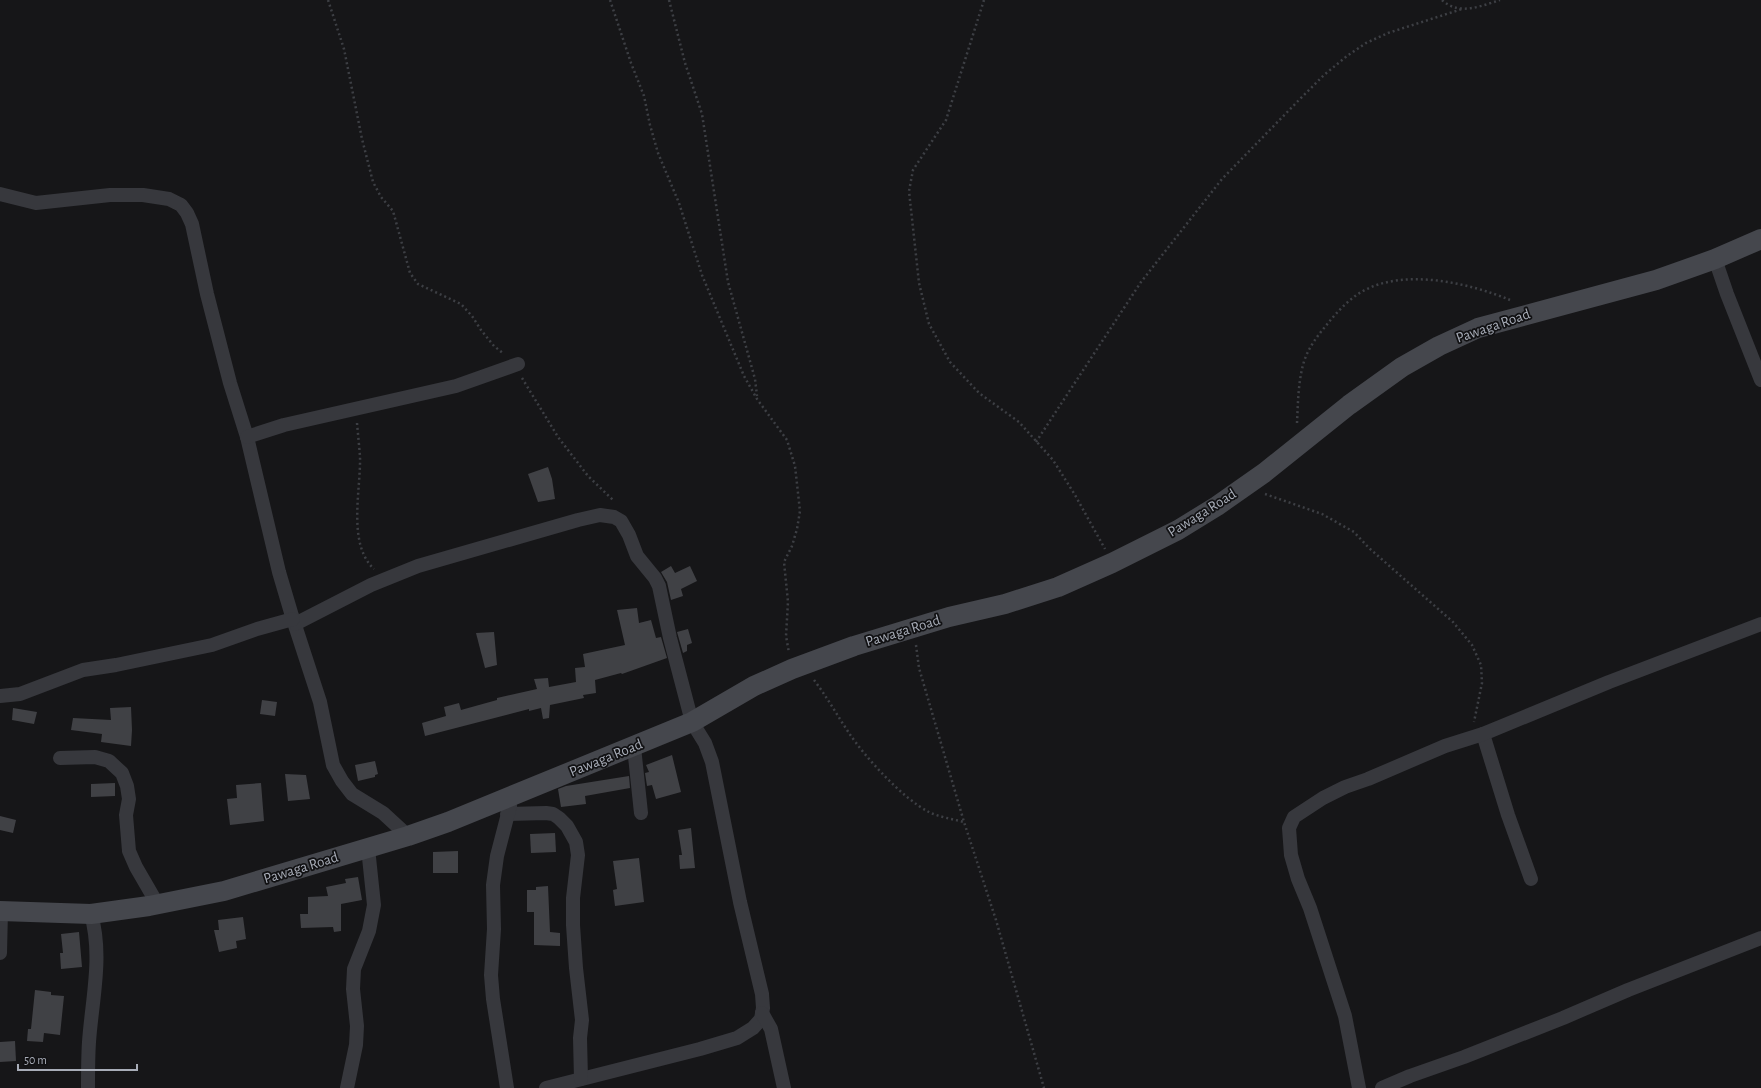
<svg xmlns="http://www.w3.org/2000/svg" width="1761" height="1088" viewBox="0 0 1761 1088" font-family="'Alegreya Sans',sans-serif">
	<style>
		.building { fill: #404145 }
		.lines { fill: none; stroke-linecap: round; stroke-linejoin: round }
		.path { stroke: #3d3f44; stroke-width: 2.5; stroke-dasharray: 2 3; stroke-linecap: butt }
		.street { stroke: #37383d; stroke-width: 14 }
		.secondary { stroke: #45474d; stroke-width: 20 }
		.labels { text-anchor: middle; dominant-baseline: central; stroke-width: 3.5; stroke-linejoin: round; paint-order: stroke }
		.street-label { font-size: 15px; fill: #a8adb8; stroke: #111113 }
	</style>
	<rect width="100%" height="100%" fill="#161618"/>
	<g class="building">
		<path d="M548 467 552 479 555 499 538 502 528 474Z"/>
		<path d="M671 566 675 573 690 566 697 581 681 589 683 596 671 600 667 582 661 572Z"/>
		<path d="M637 608 639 623 651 620 656 638 661 637 667 658 622 674 621 673 595 680 596 693 583 695 584 698 550 705 549 718 543 719 541 708 529 711V709L425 736 422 723 446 716 444 707 459 703 461 710 497 700V698L537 689 534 679 548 678 549 687 576 682 575 668 585 667 583 654 625 645 617 610Z"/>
		<path d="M688 629 692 643 687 645V651L683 653 677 632Z"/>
		<path d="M494 632 497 665 485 668 476 633Z"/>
		<path d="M262 700 277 702 275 716 260 714Z"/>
		<path d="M131 707 132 730 131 746 101 742 102 734 71 730 73 718 111 720 110 708Z"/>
		<path d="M13 708 37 712 34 724 12 720Z"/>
		<path d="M672 755 681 792 656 799 652 785 647 786 645 773 649 772 646 765Z"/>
		<path d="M375 761 378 774 375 775V777L358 781 355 765Z"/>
		<path d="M285 774 306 775 310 799 288 801Z"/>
		<path d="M629 776 630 788 585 796 586 804 561 807 558 789 566 786Z"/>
		<path d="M115 783V796L91 797V784Z"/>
		<path d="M261 783 264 821 230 825 227 799 237 798 236 785Z"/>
		<path d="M0 816 16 820 13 833 0 830Z"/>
		<path d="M691 828 695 868 680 869 679 855H682L678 830Z"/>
		<path d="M555 833 556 852 531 853 530 834Z"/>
		<path d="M458 851V873H433V852Z"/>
		<path d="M639 858 644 902 615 906 613 890 617 889 613 861Z"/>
		<path d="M358 877 362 900 341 904V931L334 932 333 927 301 928 300 914H308V897L328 896 326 887 346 883 345 879Z"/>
		<path d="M548 886 550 932 560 933V946L534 945V912H527V890H536V887Z"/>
		<path d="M243 917 246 939 236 941 237 948 219 952 214 930H219L218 920Z"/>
		<path d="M79 932 82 967 61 969 60 953H63L61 934Z"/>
		<path d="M35 990 51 992V995L64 996 60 1035 44 1033 43 1042 27 1041 28 1029H31Z"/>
		<path d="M15 1041 16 1061 0 1062V1042Z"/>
	</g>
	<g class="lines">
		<g class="path">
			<path d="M328 0 344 49 362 139 373 182 381 197 393 211 410 273 418 284 461 304 472 316 481 330 494 346 504 354"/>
			<path d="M610 0 631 63 644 96 650 125 658 153 679 203 702 275 744 376 757 399 787 440 795 466 800 511 797 529 792 546 784 562 788 602 786 636 789 653"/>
			<path d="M669 0 685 63 702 114 728 282 755 379 757 396"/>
			<path d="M984 0 946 120 913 170 909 191 919 283 929 324 950 362 979 393 1019 422 1053 460 1075 495 1105 549"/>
			<path d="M1442 0C1459 16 1481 6 1500 0"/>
			<path d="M522 378 558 437 588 476 614 501"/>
			<path d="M357 423C358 434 359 445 360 456 361 490 347 544 374 569"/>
			<path d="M1297 423C1298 404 1298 384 1303 365 1307 349 1318 335 1329 322 1338 311 1350 298 1363 291 1405 268 1469 283 1510 300"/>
			<path d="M1036 442 1141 282 1222 179 1298 101 1324 75 1347 56 1366 43 1388 33 1462 9"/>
			<path d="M1265 494 1322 514 1354 532 1369 548 1453 622 1472 645 1481 665 1482 683 1474 722"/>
			<path d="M916 645 919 668 964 822 996 920 1044 1088"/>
			<path d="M814 680C827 697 837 715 849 733 865 757 903 799 929 812 939 817 952 819 964 822"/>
		</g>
		<g class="street">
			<path d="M0 194 36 203 110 195H143L169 199 181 205 187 213 192 224 207 294 230 383 247 437 279 572 292 616 320 702 333 765 342 781 352 794 383 813 408 836"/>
			<path d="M1715 259 1727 294 1761 380"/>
			<path d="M247 437 284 425 456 386 518 364"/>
			<path d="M295 624 371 585 418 566 578 520 600 515 614 517 621 521 629 535 637 556 655 578 659 586 670 638 692 722 705 743 712 762 740 902 762 994 763 1008 761 1019 753 1028 737 1038 700 1049 546 1088"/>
			<path d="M0 696 20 694 83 670 116 665 212 645 257 629 293 619"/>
			<path d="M1483 734 1508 815 1531 879"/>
			<path d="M634 747 641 813"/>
			<path d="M60 758 95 757 109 761 122 773 127 786 129 799 126 815 129 851 136 867 158 905"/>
			<path d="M507 814 546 813 553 814 559 818 567 826 576 842 578 855 573 898V925L576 968 582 1020 580 1038 581 1079"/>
			<path d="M0 953 1 911"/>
			<path d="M762 1013 771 1029 784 1088"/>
			<path d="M88 1088C88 1073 88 1057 89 1042 92 999 103 956 91 914"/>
			<path d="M347 1088 356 1045 357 1026 353 989 354 969 369 931 374 905 368 848"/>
			<path d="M507 1088 493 999 491 975 494 929 493 885 497 856 510 806"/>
			<path d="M1359 1088 1345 1016 1310 908 1298 879 1291 855 1289 828 1294 817 1323 798 1345 787 1368 779 1445 746 1483 734 1609 682 1761 624"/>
			<path d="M1382 1088 1410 1076 1464 1057 1563 1018 1628 990 1761 938"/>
		</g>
		<path class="secondary" d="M0 911 91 914 149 906 224 891 408 836 448 822 692 722 754 686 792 669 854 646 949 617 1005 604 1058 587 1112 563 1178 530 1217 506 1264 473 1349 405 1402 367 1439 346 1478 328 1656 280 1715 259 1761 239"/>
	</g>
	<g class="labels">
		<g class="street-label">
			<text transform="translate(1493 326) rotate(-19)">Pawaga Road</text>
			<text transform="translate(1202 513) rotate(-32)">Pawaga Road</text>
			<text transform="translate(903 631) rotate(-17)">Pawaga Road</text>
			<text transform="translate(606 758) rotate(-22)">Pawaga Road</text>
			<text transform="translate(301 868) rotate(-17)">Pawaga Road</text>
		</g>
	</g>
	<path d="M18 1064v6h119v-6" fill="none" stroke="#a8adb8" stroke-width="2"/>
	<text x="24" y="1064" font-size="12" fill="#a8adb8" stroke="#111113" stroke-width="3" paint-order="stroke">50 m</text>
</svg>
